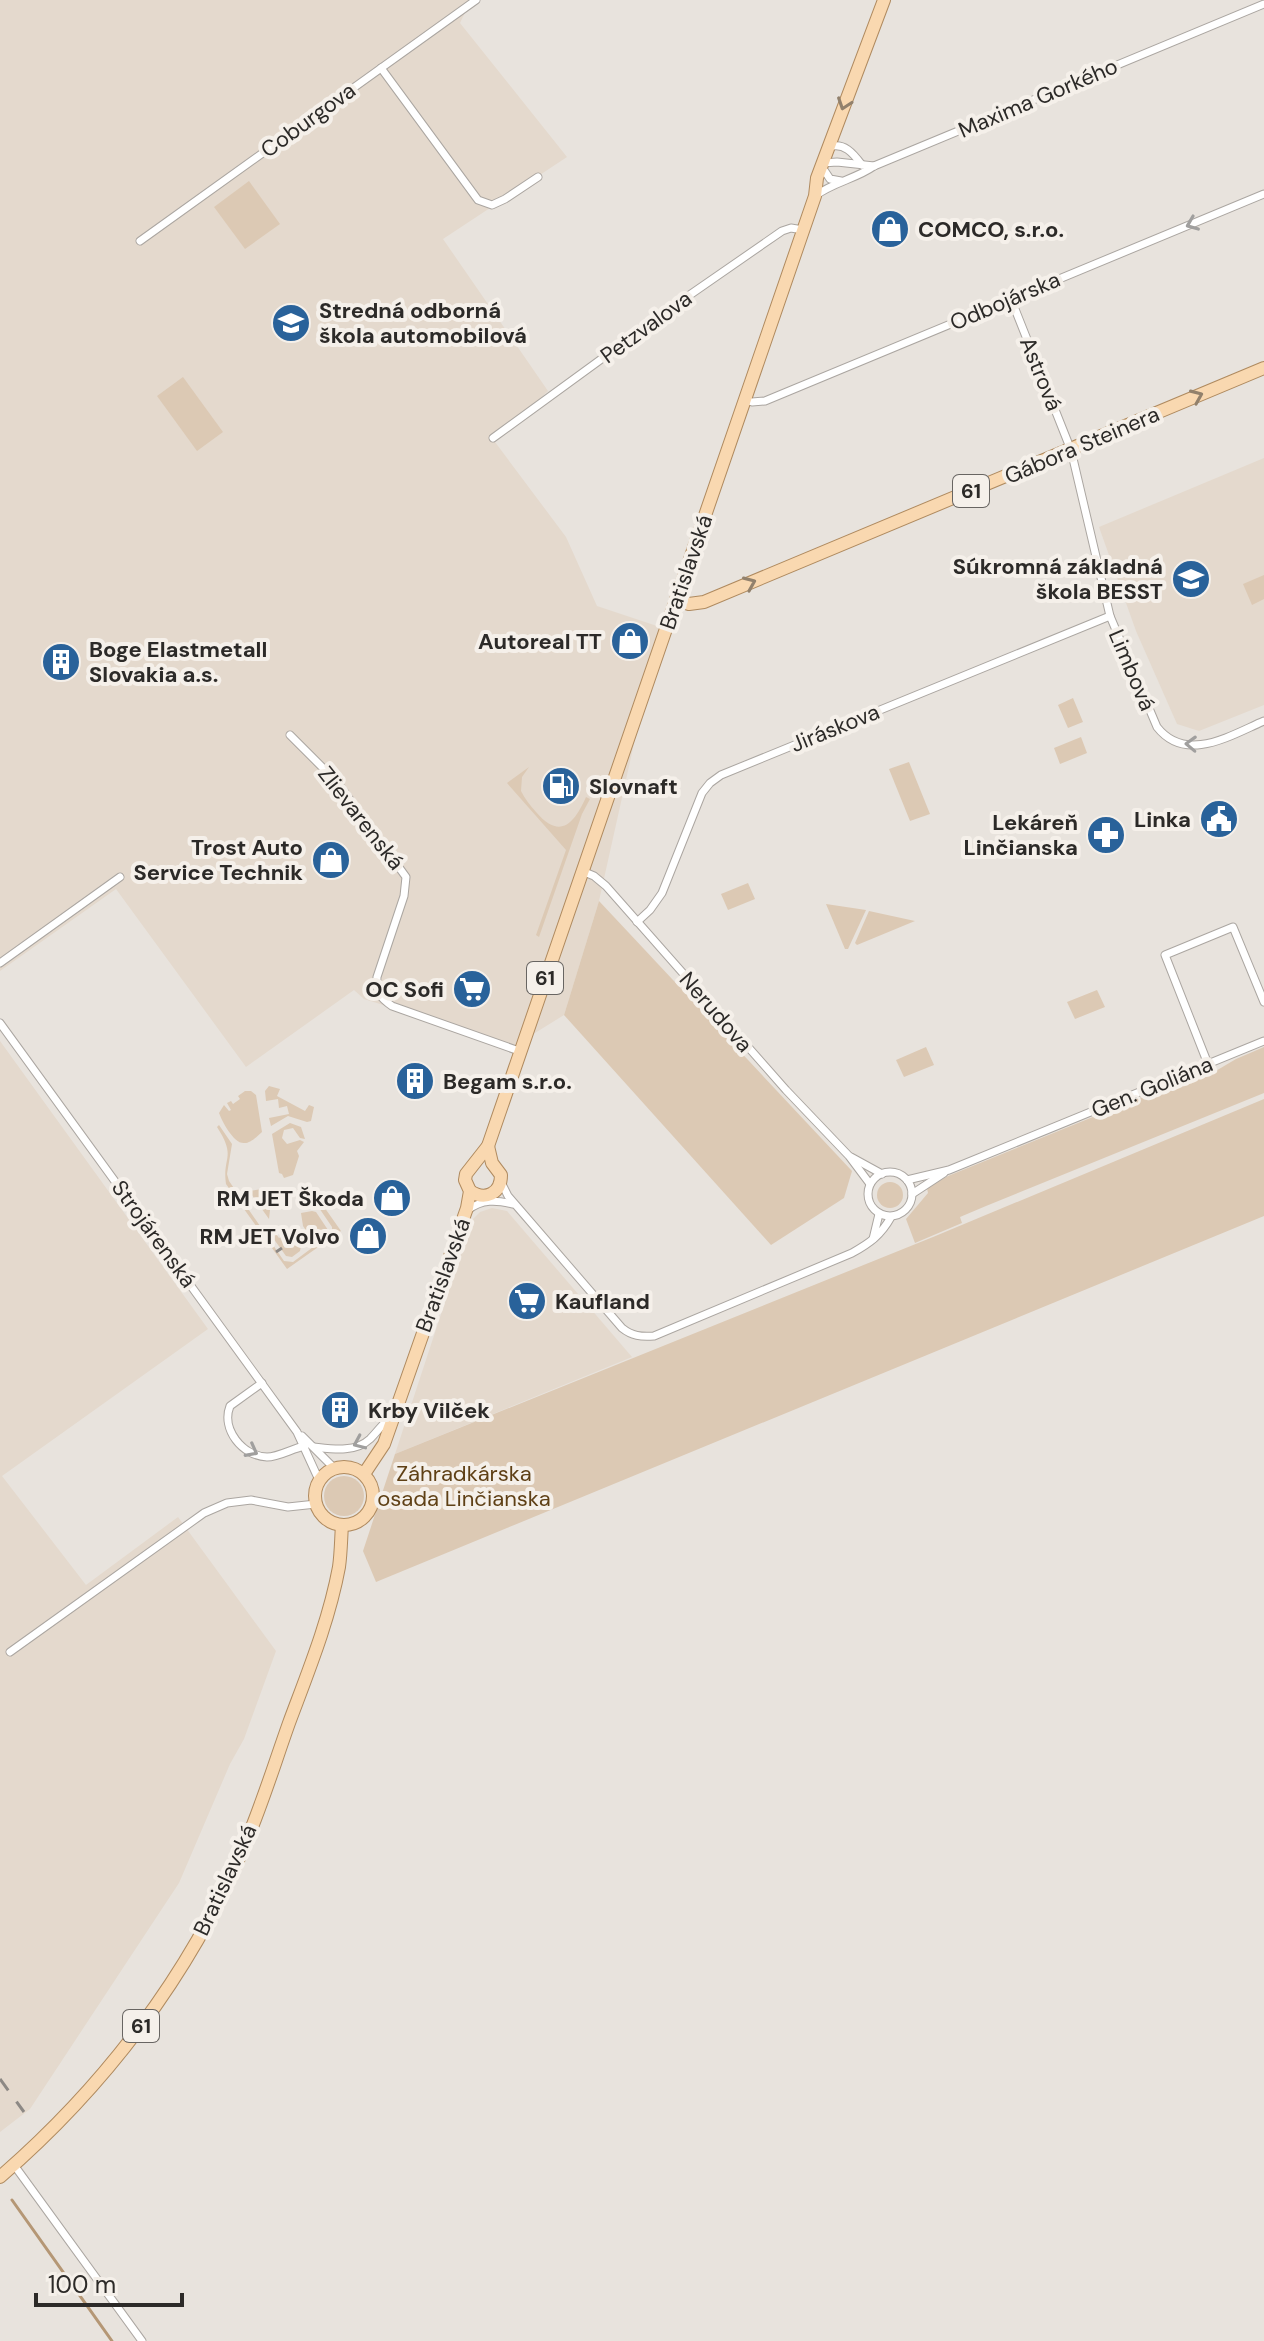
<svg xmlns="http://www.w3.org/2000/svg" width="1264" height="2341" viewBox="0 0 1264 2341" font-family="'DM Sans',sans-serif">
	<style>
		.built { fill: #e4d9cd }
		.green { fill: #dcc9b4 }
		.lines { fill: none; stroke-linecap: round; stroke-linejoin: round }
		.stream { stroke: #b59775; stroke-width: 3 }
		.minor-casing { stroke: #aba6a1; stroke-width: 9 }
		.primary-casing { stroke: #af8a5f; stroke-width: 14 }
		.minor { stroke: #fff; stroke-width: 7 }
		.primary { stroke: #f9d8b0; stroke-width: 12 }
		.rail { stroke: #8d8985; stroke-width: 3; stroke-dasharray: 14 14; stroke-linecap: butt }
		.oneway { stroke: #92816c }
		.oneway2 { stroke: #a09f9e }
		.labels { text-anchor: middle; dominant-baseline: central; stroke-width: 8; stroke-linejoin: round; paint-order: stroke }
		.shield { fill: #f5f0ea; stroke: #686562; stroke-width: 2 }
		.shield-label { font-size: 20px; font-weight: bold; fill: #2c2a28 }
		.street-label { font-size: 22px; fill: #2c2a28; stroke: #f5f0ea }
		.poi-label { font-size: 22px; font-weight: bold; fill: #2c2a28; stroke: #f5f0ea; text-anchor: end }
		.park-label { font-size: 22px; fill: #5f4016; stroke: #f5f0ea }
	</style>
	<rect width="100%" height="100%" fill="#e8e3dd"/>
	<g class="built">
		<path d="M0 0H471L460 23 567 157 443 239 548 391 495 442 566 537 597 606 660 627 599 901 564 1015 514 1046 364 999 354 990 246 1067 116 889 0 971Z"/>
		<path d="M1264 458V705L1199 731 1177 724 1136 631 1099 527Z"/>
		<path d="M0 1041 208 1329 2 1476 86 1585 178 1517 276 1651 244 1739 230 1764 179 1883 30 2109 0 2132Z"/>
		<path d="M492 1208 507 1211 632 1357 395 1454 472 1220 480 1212Z"/>
	</g>
	<g class="green">
		<path d="M249 181 280 224 245 249 214 207Z"/>
		<path d="M183 377 223 432 197 451 157 396Z"/>
		<path d="M1264 575V599L1252 605 1243 584Z"/>
		<path d="M1073 698 1083 722 1068 728 1058 705Z"/>
		<path d="M1081 737 1087 753 1060 764 1054 748Z"/>
		<path d="M909 762 930 814 910 821 889 769Z"/>
		<path d="M529 767 522 777 521 791C525 799 530 805 536 812 560 840 574 824 586 797L590 799 582 814 539 937 536 935 566 850 507 783Z"/>
		<path d="M748 883 755 899 728 910 721 894Z"/>
		<path d="M599 901 852 1171 844 1198 771 1245 564 1015Z"/>
		<path d="M826 904 866 910 848 949H845Z"/>
		<path d="M869 911 915 921 857 945 855 943Z"/>
		<path d="M1097 990 1105 1007 1075 1019 1067 1002Z"/>
		<path d="M926 1047 934 1065 904 1077 896 1060Z"/>
		<path d="M1264 1047V1093L986 1206 960 1217 962 1223 915 1243 906 1219 928 1193 927 1188 948 1176 1164 1088 1214 1072 1236 1059Z"/>
		<path d="M269 1086 280 1089 277 1096 305 1111 309 1105 314 1107 311 1121 307 1122 288 1116 271 1126 269 1118 289 1114 287 1106 279 1108 278 1099 266 1101 265 1091Z"/>
		<path d="M245 1091H251L256 1095 262 1132C258 1136 250 1143 245 1143 234 1145 222 1121 219 1113L224 1105 229 1111 231 1110 227 1103 231 1101 233 1104 240 1099 238 1096Z"/>
		<path d="M1264 1099V1216L376 1582 363 1551 395 1454 933 1237Z"/>
		<path d="M290 1123 301 1127 305 1139 300 1138 293 1128 284 1130 282 1138 287 1144 300 1140 304 1142 297 1151 299 1156 293 1175 284 1178 282 1174 279 1173 272 1134Z"/>
		<path d="M219 1125 232 1144 227 1174 229 1181 284 1261 293 1262 332 1233V1227L313 1199 315 1194 341 1231 287 1269 226 1184C222 1156 237 1158 217 1127Z"/>
		<circle cx="890" cy="1195" r="13"/>
		<path d="M269 1188 270 1192 273 1193 274 1204 270 1210 269 1219 249 1191Z"/>
		<path d="M312 1211 316 1212 328 1230 326 1233 314 1242 303 1226 301 1213Z"/>
		<path d="M269 1225 279 1238 291 1232 301 1246 300 1251 292 1257 286 1256 268 1231Z"/>
		<circle cx="344" cy="1496" r="20"/>
	</g>
	<g class="lines">
		<path class="stream" d="M12 2200 112 2341"/>
		<defs>
			<g id="minor">
				<path d="M381 68 478 200 492 205 505 199 538 177"/>
				<path d="M829 147C844 142 853 153 862 165"/>
				<path d="M823 163 837 162 874 166"/>
				<path d="M822 167 830 179 841 181"/>
				<path d="M815 196C833 182 856 179 874 166L1264 4"/>
				<path d="M140 241 476 0"/>
				<path d="M1011 299 1071 450 1110 616 1157 727C1186 764 1231 735 1264 721"/>
				<path d="M745 400 752 402 765 401 1264 194"/>
				<path d="M493 438 681 301 782 231 791 228 803 230"/>
				<path d="M290 735 337 782 406 877 404 896 377 977C376 992 380 998 392 1006L519 1051"/>
				<path d="M582 871 594 876 606 886 786 1090 849 1156 870 1184"/>
				<path d="M637 922 650 910 662 893 702 793 710 783 721 775 1110 616"/>
				<path d="M0 963 120 877"/>
				<path d="M0 1023 297 1432 319 1480"/>
				<path d="M1208 1064 1165 955 1233 927 1264 1002"/>
				<path d="M851 1157 882 1174"/>
				<circle cx="890" cy="1194" r="22"/>
				<path d="M907 1180 949 1170 1264 1041"/>
				<path d="M501 1182 508 1196 622 1328C632 1336 641 1337 654 1336L852 1253C870 1243 881 1235 891 1217"/>
				<path d="M912 1194 944 1173"/>
				<path d="M468 1210C482 1199 496 1200 513 1204"/>
				<path d="M873 1239 879 1214"/>
				<path d="M262 1383 230 1406C221 1429 242 1456 267 1457 279 1457 293 1448 305 1446"/>
				<path d="M302 1436 334 1468"/>
				<path d="M314 1447C332 1449 355 1453 370 1439 378 1431 383 1423 392 1416"/>
				<path d="M10 1652 204 1513 227 1503 251 1500 288 1507 316 1504"/>
				<path d="M14 2165 142 2341"/>
			</g>
			<g id="primary">
				<path d="M677 600 689 604 704 602 1264 368"/>
				<path d="M470 1191C485 1201 501 1194 501 1175L492 1163 488 1146"/>
				<circle cx="344" cy="1496" r="29"/>
				<path d="M364 1474 384 1444 467 1208 470 1191 465 1180 466 1174 488 1146 815 196 817 178 884 0"/>
				<path d="M0 2177C104 2087 189 1976 243 1849 261 1808 274 1765 289 1723 308 1672 329 1621 339 1567 341 1553 341 1539 342 1525"/>
			</g>
		</defs>
		<use href="#minor" class="minor-casing"/>
		<use href="#primary" class="primary-casing"/>
		<use href="#minor" class="minor"/>
		<use href="#primary" class="primary"/>
		<g class="rail">
			<path d="M276 1252 282 1248"/>
			<path d="M0 2079 24 2112"/>
		</g>
	</g>
	<defs><path id="oneway-chevron" d="M-2-3.5L2.5 0L-2 3.5" fill="none" stroke-width="1.6" stroke-linecap="round" stroke-linejoin="round" transform="scale(2)"/></defs>
	<g class="oneway">
		<use href="#oneway-chevron" transform="translate(844 104) rotate(109)"/>
		<use href="#oneway-chevron" transform="translate(1197 396) rotate(-23)"/>
		<use href="#oneway-chevron" transform="translate(750 583) rotate(-23)"/>
	</g>
	<g class="oneway2">
		<use href="#oneway-chevron" transform="translate(1192 224) rotate(158)"/>
		<use href="#oneway-chevron" transform="translate(1191 744) rotate(-178)"/>
		<use href="#oneway-chevron" transform="translate(359 1443) rotate(156)"/>
		<use href="#oneway-chevron" transform="translate(252 1451) rotate(28)"/>
	</g>
	<defs>
		<symbol id="shop-disc" viewBox="-11 -11 22 22"><circle r="9.5" fill="#29629a" stroke="#f5f0ea"/><path d="M-5-2.5h2.3a2.7 3.5 0 0 1 5.4 0H5L5.5 6h-11ZM-1.5-2.5h3a1.5 2.3 0 0 0-3 0Z" fill="#fff"/></symbol>
		<symbol id="school-disc" viewBox="-11 -11 22 22"><circle r="9.5" fill="#29629a" stroke="#f5f0ea"/><path d="M0-5L7-2L0 1L-7-2ZM-4 1L0 2.5L4 1V4Q0 6-4 4Z" fill="#fff"/></symbol>
		<symbol id="building-disc" viewBox="-11 -11 22 22"><circle r="9.5" fill="#29629a" stroke="#f5f0ea"/><path d="M-4-6H4V6H1V3H-1V6H-4ZM-2.5-4.3h1.7v1.8h-1.7ZM.8-4.3h1.7v1.8H.8ZM-2.5-1h1.7V.8h-1.7ZM.8-1h1.7V.8H.8Z" fill="#fff"/></symbol>
		<symbol id="fuel-disc" viewBox="-11 -11 22 22"><circle r="9.5" fill="#29629a" stroke="#f5f0ea"/><path d="M-5.5-6h7V0h2V4h1.3V-2.5L3-4.5l.8-.8L6-3V5H2.5V1h-1V6h-7ZM-4.2-4.7v3.2H.2V-4.7Z" fill="#fff"/></symbol>
		<symbol id="civic-disc" viewBox="-11 -11 22 22"><circle r="9.5" fill="#29629a" stroke="#f5f0ea"/><path d="M-.6-6.5H3V-4.5H.6V-3L4-1V1h2V6H-6V1h2V-1L-.6-3ZM-1.2 2.5V6h2.4V2.5Z" fill="#fff"/></symbol>
		<symbol id="pharmacy-disc" viewBox="-11 -11 22 22"><circle r="9.5" fill="#29629a" stroke="#f5f0ea"/><path d="M-2-6h4v4h4v4h-4v4h-4v-4h-4v-4h4Z" fill="#fff"/></symbol>
		<symbol id="supermarket-disc" viewBox="-11 -11 22 22"><circle r="9.5" fill="#29629a" stroke="#f5f0ea"/><path d="M-6-5.5h2.5l.6 2H6L4.5 2H-2.5L-4.4-4H-6ZM-1.5 3.2a1.3 1.3 0 1 0 .1 0ZM3 3.2a1.3 1.3 0 1 0 .1 0Z" fill="#fff"/></symbol>
	</defs>
	<g fill-rule="evenodd">
		<use href="#shop-disc" x="868" y="207" width="44" height="44"/>
		<use href="#school-disc" x="269" y="301" width="44" height="44"/>
		<use href="#school-disc" x="1169" y="557" width="44" height="44"/>
		<use href="#shop-disc" x="608" y="619" width="44" height="44"/>
		<use href="#building-disc" x="39" y="640" width="44" height="44"/>
		<use href="#fuel-disc" x="539" y="764" width="44" height="44"/>
		<use href="#civic-disc" x="1197" y="797" width="44" height="44"/>
		<use href="#pharmacy-disc" x="1084" y="813" width="44" height="44"/>
		<use href="#shop-disc" x="309" y="838" width="44" height="44"/>
		<use href="#supermarket-disc" x="450" y="967" width="44" height="44"/>
		<use href="#building-disc" x="393" y="1059" width="44" height="44"/>
		<use href="#shop-disc" x="370" y="1176" width="44" height="44"/>
		<use href="#shop-disc" x="346" y="1214" width="44" height="44"/>
		<use href="#supermarket-disc" x="505" y="1279" width="44" height="44"/>
		<use href="#building-disc" x="318" y="1388" width="44" height="44"/>
	</g>
	<g class="labels">
		<g class="shield">
			<rect x="953" y="475" width="36" height="32" rx="6"/>
			<rect x="527" y="962" width="36" height="32" rx="6"/>
			<rect x="123" y="2010" width="36" height="32" rx="6"/>
		</g>
		<g class="shield-label">
			<text x="971" y="491">61</text>
			<text x="545" y="978">61</text>
			<text x="141" y="2026">61</text>
		</g>
		<g class="street-label">
			<text transform="translate(1038 98) rotate(-23)">Maxima Gorkého</text>
			<text transform="translate(308 120) rotate(-36)">Coburgova</text>
			<text transform="translate(1005 301) rotate(-23)">Odbojárska</text>
			<text transform="translate(646 327) rotate(-36)">Petzvalova</text>
			<text transform="translate(1041 374) rotate(68)">Astrová</text>
			<text transform="translate(1082 445) rotate(-23)">Gábora Steinera</text>
			<text transform="translate(686 572) rotate(-71)">Bratislavská</text>
			<text transform="translate(1132 670) rotate(67)">Limbová</text>
			<text transform="translate(835 728) rotate(-22)">Jiráskova</text>
			<text transform="translate(361 818) rotate(52)">Zlievarenská</text>
			<text transform="translate(716 1012) rotate(49)">Nerudova</text>
			<text transform="translate(1152 1087) rotate(-22)">Gen. Goliána</text>
			<text transform="translate(154 1234) rotate(54)">Strojárenská</text>
			<text transform="translate(443 1275) rotate(-70)">Bratislavská</text>
			<text transform="translate(225 1880) rotate(-65)">Bratislavská</text>
		</g>
		<g class="poi-label">
			<text x="918" y="229" text-anchor="start">COMCO, s.r.o.</text>
			<text x="319" y="310" text-anchor="start">Stredná odborná<tspan x="319" dy="25">škola automobilová</tspan></text>
			<text x="1163" y="566">Súkromná základná<tspan x="1163" dy="25">škola BESST</tspan></text>
			<text x="602" y="641">Autoreal TT</text>
			<text x="89" y="649" text-anchor="start">Boge Elastmetall<tspan x="89" dy="25">Slovakia a.s.</tspan></text>
			<text x="589" y="786" text-anchor="start">Slovnaft</text>
			<text x="1191" y="819">Linka</text>
			<text x="1078" y="822">Lekáreň<tspan x="1078" dy="25">Linčianska</tspan></text>
			<text x="303" y="847">Trost Auto<tspan x="303" dy="25">Service Technik</tspan></text>
			<text x="444" y="989">OC Sofi</text>
			<text x="443" y="1081" text-anchor="start">Begam s.r.o.</text>
			<text x="364" y="1198">RM JET Škoda</text>
			<text x="340" y="1236">RM JET Volvo</text>
			<text x="555" y="1301" text-anchor="start">Kaufland</text>
			<text x="368" y="1410" text-anchor="start">Krby Vilček</text>
		</g>
		<g class="park-label">
			<text x="464" y="1473">Záhradkárska<tspan x="464" dy="25">osada Linčianska</tspan></text>
		</g>
	</g>
	<path d="M36 2293v12h146v-12" fill="none" stroke="#2c2a28" stroke-width="4"/>
	<text x="48" y="2293" font-size="24" fill="#2c2a28" stroke="#f5f0ea" stroke-width="6" paint-order="stroke">100 m</text>
</svg>
